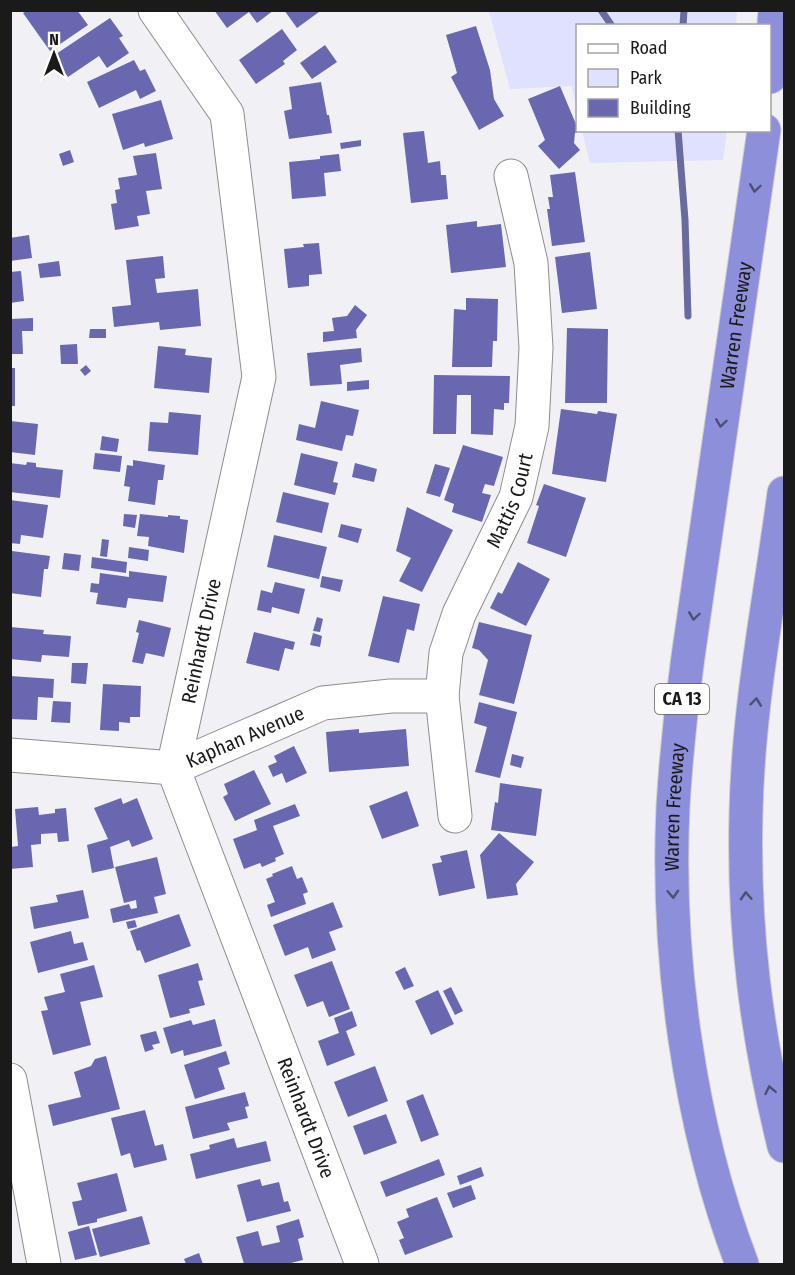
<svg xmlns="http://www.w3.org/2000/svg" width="795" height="1275" viewBox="0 0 795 1275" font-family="'Fira Sans Condensed',sans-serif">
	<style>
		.green { fill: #dfe1ff }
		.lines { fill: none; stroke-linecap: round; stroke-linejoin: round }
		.stream { stroke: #696a9f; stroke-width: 7 }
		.building { fill: #6867b0 }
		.minor-casing { stroke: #8d8d90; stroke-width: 35 }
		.highway-casing { stroke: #cdcdcd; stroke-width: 35 }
		.minor { stroke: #fff; stroke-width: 33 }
		.highway { stroke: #8e8fdb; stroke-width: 33 }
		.oneway { stroke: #4e4f71 }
		.labels { text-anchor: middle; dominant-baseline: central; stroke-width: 4.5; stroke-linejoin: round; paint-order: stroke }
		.shield { fill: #fff; stroke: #5f5f5f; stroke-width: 1.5 }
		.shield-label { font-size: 18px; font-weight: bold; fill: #1a1a1b }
		.street-label { font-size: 20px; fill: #1a1a1b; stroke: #fff }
	</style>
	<rect width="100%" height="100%" fill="#f1f1f5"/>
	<g class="green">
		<path d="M489 11H737L736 25 578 26 577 110 572 86 510 89Z"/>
		<path d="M582 131V130L727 131 723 160 590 163Z"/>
	</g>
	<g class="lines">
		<g class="stream">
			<path d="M601 10 612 26"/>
			<path d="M683 26 684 10"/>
			<path d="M678 130 685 220 688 316"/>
		</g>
	</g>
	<g class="building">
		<path d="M28 10H77L88 25 50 51 23 13Z"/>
		<path d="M214 10H274L257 23 249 12 227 28Z"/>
		<path d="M284 10H318L319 12 297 28Z"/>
		<path d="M110 18 123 36 119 38 129 53 107 68 99 56 68 77 53 56Z"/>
		<path d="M476 26 490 70 494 99 504 116 479 130 451 77 457 73 446 35Z"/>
		<path d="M282 29 297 50 283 61 285 64 256 84 239 60Z"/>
		<path d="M325 45 337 62 312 79 300 63Z"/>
		<path d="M134 60 140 71 145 69 156 91 140 99 136 90 99 108 87 82Z"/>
		<path d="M321 82 327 115H329L332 133 289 139 284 111 292 109 289 87Z"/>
		<path d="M560 86 578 129V132L575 133 574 143 580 150 559 169 538 146 545 140 528 99Z"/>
		<path d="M161 100 173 139 145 147 144 143 123 150 112 114Z"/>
		<path d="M424 131 428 163 440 161 441 175H446L448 199 411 203 403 133Z"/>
		<path d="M361 140V146L341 149 340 143Z"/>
		<path d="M70 150 74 162 63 166 59 154Z"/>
		<path d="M156 153 162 189 146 191 150 214 137 216 139 226 115 230 111 204 117 203 115 190 120 189 118 178 137 175 133 156Z"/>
		<path d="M339 154 341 171 324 173 326 196 292 199 289 162 320 159V156Z"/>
		<path d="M575 172 585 242 552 246 547 209H550L548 197H553L550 175Z"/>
		<path d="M477 221V227L501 224 506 267 451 273 446 225Z"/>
		<path d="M29 235 32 258 10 261V238Z"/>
		<path d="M319 243 322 274 309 275V286L288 288 284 249 304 247 303 244Z"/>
		<path d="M590 252 597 309 562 313 555 257Z"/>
		<path d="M163 256 165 278 155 279 157 293 198 289 201 326 160 330 159 322 114 327 112 307 131 305 126 260Z"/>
		<path d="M59 261 61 276 40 278 38 264Z"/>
		<path d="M21 271 24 301 10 303V272Z"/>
		<path d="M466 298 498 299 497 341H493L492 367H452L454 309 466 310Z"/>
		<path d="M355 305 367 315 356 330 357 338 323 342V332L334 331 332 318 347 316Z"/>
		<path d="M33 318V331H22L23 354H10V319Z"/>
		<path d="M567 328 608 329 607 403H565Z"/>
		<path d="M90 329H106V338H89Z"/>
		<path d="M77 344 78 364H61L60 345Z"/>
		<path d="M158 346 186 349 185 355 212 358 209 393 154 388Z"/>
		<path d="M361 348 362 362 340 365 342 384 310 386 307 353Z"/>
		<path d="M86 365 91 371 85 376 80 370Z"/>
		<rect x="10" y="368" width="5" height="38"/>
		<path d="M434 375 510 376 509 403H504V410L494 409 493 435 471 434V395H457L456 434H433Z"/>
		<path d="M369 380V389L347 391V382Z"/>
		<path d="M321 401 359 410 353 436 346 435 342 451 296 440 299 424 315 428Z"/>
		<path d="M561 409 597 414 598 411 617 414 606 482 552 474Z"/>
		<path d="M169 412 201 415 198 455 148 451 150 422 168 423Z"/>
		<path d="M10 421 38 424 35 455 10 452Z"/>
		<path d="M102 436 119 439 117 452 100 450Z"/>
		<path d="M463 445 503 457 494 486 485 484 482 493 491 495 482 522 452 512 454 504 444 500Z"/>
		<path d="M95 453 122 456 120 472 93 469Z"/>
		<path d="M301 453 338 462 333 482 338 483 335 495 294 485Z"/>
		<path d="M133 460 165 465 163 480H158L155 505 128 501 130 487 124 486 127 465 133 466Z"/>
		<path d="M27 462 36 463V467L63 470 60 498 10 492V463L26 465Z"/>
		<path d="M355 463 377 469 374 482 352 477Z"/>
		<path d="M435 464 450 468 440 497 426 493Z"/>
		<path d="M544 484 586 498 566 557 527 543 539 506 536 505Z"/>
		<path d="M283 492 329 503 322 533 276 522Z"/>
		<path d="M10 500 48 505 43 538 21 535 20 544 10 543Z"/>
		<path d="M407 507 453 530 422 592 399 581 411 558 396 551Z"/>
		<path d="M124 514 137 515 135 528 123 526Z"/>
		<path d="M140 514 168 517V515L180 516V519L188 520 184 553 148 546 149 537 137 536Z"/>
		<path d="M341 524 362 529 358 543 338 537Z"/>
		<path d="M274 535 327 547 319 579 267 567Z"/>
		<path d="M102 539 109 540 107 557 100 556Z"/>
		<path d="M129 547 149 550 148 561 128 558Z"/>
		<path d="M12 551 50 556 48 569H44L41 597 10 593Z"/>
		<path d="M64 553 81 555 79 571 62 569Z"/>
		<path d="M92 557 127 562 126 573 91 568Z"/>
		<path d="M518 562 550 579 526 626 490 608 498 592 502 594Z"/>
		<path d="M129 571 167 576 163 602 128 598 126 608 96 604 98 593 90 592 91 583 99 584 100 573 129 577Z"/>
		<path d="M322 576 343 580 340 592 320 587Z"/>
		<path d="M275 582 305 589 299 614 272 607 271 613 257 610 261 590 272 593Z"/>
		<path d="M383 596 420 604 414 631 407 629 399 663 368 656Z"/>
		<path d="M317 617 323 619 320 632 313 631Z"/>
		<path d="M139 620 171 628 164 657 146 653 143 664 132 662 139 633 136 632Z"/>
		<path d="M479 622 532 635 514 704 479 695 488 660 479 650 472 648Z"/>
		<path d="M10 627 44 630 43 634 71 636 69 657 42 655 41 662 10 659Z"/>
		<path d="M254 632 295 642 293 650 285 648 279 671 246 663Z"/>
		<path d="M313 633 322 636 320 647 310 645Z"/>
		<path d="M72 663H88L86 684 71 683Z"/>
		<path d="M10 676 54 679 53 698 38 697 37 720 10 719Z"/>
		<path d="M103 684 141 686 140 717H130V723L119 722V731L100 730Z"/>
		<path d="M53 701 71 702 70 723 51 722Z"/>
		<path d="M479 702 517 712 500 778 475 772 487 727 474 723Z"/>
		<path d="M359 729V733L406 729 409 766 329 772 326 732Z"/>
		<path d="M294 746 307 773 286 783 282 773 273 777 268 766 277 762 274 756Z"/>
		<path d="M512 754 524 757 521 768 510 765Z"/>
		<path d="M254 770 271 804 235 821 223 797 228 794 224 784Z"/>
		<path d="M500 783 542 789 536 836 491 830 495 802 498 803Z"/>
		<path d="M407 791 419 826 382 839 369 806Z"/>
		<path d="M121 798 123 804 137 798 153 839 132 847 129 840 110 847 114 868 92 873 87 845 108 839 94 808Z"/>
		<path d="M295 804 300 816 273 826 284 854 275 858 276 861 262 867 260 863 244 869 233 839 257 830 254 820Z"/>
		<path d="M38 807 39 815 55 813V809L66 808 69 841 58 842 57 833 41 834V844L31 845 33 867 10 869V847L18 846 15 809Z"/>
		<path d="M499 833 534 862 516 884 518 895 487 899 480 855Z"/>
		<path d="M467 850 475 888 439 896 432 864 442 862 440 856Z"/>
		<path d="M157 857 166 894 154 897 158 913 113 923 110 909 129 904 131 909 137 908 136 900 124 903 115 867Z"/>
		<path d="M292 866 297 879 302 877 308 892 303 894 306 904 271 917 267 905 275 902 266 879 273 876 272 874Z"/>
		<path d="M83 890 89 918 34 929 30 907 58 902 56 895Z"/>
		<path d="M333 902 343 927 329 932 336 950 312 959 308 947 285 956 273 925Z"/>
		<path d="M179 914 191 946 145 963 140 950 137 951 130 931Z"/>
		<path d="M135 920 137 927 128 929 126 922Z"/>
		<path d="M71 931 74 944 83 942 88 960 38 973 30 942Z"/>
		<path d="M332 961 350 1009 329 1017 323 1001 307 1007 294 975Z"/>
		<path d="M198 963 203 980 198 981 205 1005 189 1009 190 1013 170 1018 158 975Z"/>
		<path d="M94 965 103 997 80 1002 91 1045 53 1055 41 1011 48 1010 44 997 65 992 60 974Z"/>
		<path d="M405 967 414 986 404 990 395 972Z"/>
		<path d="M451 987 463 1011 455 1015 443 991Z"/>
		<path d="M438 990 454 1024 431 1035 415 1001Z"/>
		<path d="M352 1011 357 1026 346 1031 355 1055 327 1066 318 1041 339 1033 334 1018Z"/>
		<path d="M215 1019 222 1046 184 1056 183 1050 171 1054 163 1028 191 1020 193 1025Z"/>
		<path d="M156 1031 160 1043 152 1045 154 1049 145 1052 140 1035Z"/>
		<path d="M226 1051 230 1064 218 1068 225 1089 195 1099 184 1065Z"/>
		<path d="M106 1056 120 1109 53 1126 48 1105 81 1097 74 1072 91 1066 95 1059Z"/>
		<path d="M375 1066 388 1101 348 1117 334 1082Z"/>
		<path d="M245 1092 249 1106 245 1107 248 1118 227 1123 230 1130 193 1139 185 1107Z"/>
		<path d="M423 1094 439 1135 421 1142 406 1101Z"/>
		<path d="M145 1110 155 1146 163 1144 167 1160 134 1168 130 1153 121 1156 111 1118Z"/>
		<path d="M386 1114 397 1143 364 1155 353 1126Z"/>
		<path d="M234 1138 237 1148 266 1141 271 1161 196 1179 190 1154 210 1149 209 1145Z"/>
		<path d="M439 1159 445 1175 386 1197 380 1182Z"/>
		<path d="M481 1167 484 1176 460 1185 457 1176Z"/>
		<path d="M117 1173 127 1211 97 1219V1222L78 1226 72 1202 82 1200 77 1183Z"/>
		<path d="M260 1179 262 1186 279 1182 284 1202 288 1201 291 1211 247 1222 237 1185Z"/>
		<path d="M471 1185 476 1199 453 1208 447 1193Z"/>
		<path d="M437 1197 453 1237 405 1255 399 1240 404 1238 397 1222 409 1217 406 1209Z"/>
		<path d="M142 1216 150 1244 100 1257 92 1229Z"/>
		<path d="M299 1219 304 1237 298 1239 303 1260 287 1264H244L236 1237 258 1231 262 1246 280 1242 276 1226Z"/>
		<path d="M89 1226 97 1255 75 1260 68 1232Z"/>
		<path d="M199 1253 203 1264H186L184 1259Z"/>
	</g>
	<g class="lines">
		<defs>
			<g id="minor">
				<path id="s1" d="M155 10 227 114 259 377 173 768 362 1264"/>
				<path id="s2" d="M10 755 173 768 323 703 391 696H442"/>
				<path id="s3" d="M455 816 442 696 446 653 459 614 516 497 532 426 536 348 531 263 511 176"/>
				<path d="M10 1080 44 1264"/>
			</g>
			<g id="highway">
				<path d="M770 77 775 10"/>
				<path d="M784 493C770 599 748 706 746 813 743 930 756 1033 784 1146"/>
				<path id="s4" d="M742 1264C689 1125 666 956 673 807 676 757 681 707 688 657L764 130"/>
			</g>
		</defs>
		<use href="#minor" class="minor-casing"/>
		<use href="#highway" class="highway-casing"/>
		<use href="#minor" class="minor"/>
		<use href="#highway" class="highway"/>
	</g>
	<defs><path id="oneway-chevron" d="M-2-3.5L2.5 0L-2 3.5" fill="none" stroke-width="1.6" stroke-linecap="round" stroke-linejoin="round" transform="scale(1.5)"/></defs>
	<g class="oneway">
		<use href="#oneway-chevron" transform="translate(755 188) rotate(98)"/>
		<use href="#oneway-chevron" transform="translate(721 423) rotate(98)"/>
		<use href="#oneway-chevron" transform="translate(694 616) rotate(98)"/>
		<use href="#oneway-chevron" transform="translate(756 702) rotate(-83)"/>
		<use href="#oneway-chevron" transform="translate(673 894) rotate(87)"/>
		<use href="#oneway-chevron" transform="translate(746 896) rotate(-93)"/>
		<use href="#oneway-chevron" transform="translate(770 1090) rotate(-102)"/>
	</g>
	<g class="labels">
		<rect class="shield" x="655" y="684" width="54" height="30" rx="4.5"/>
		<g class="shield-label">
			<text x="682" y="699">CA 13</text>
		</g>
		<g class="street-label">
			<text stroke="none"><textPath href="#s4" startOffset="951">Warren Freeway</textPath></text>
			<text stroke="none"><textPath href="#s3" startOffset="330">Mattis Court</textPath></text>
			<text transform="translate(201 641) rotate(-78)">Reinhardt Drive</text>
			<text stroke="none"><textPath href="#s2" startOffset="242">Kaphan Avenue</textPath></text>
			<text stroke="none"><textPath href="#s4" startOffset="465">Warren Freeway</textPath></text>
			<text stroke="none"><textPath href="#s1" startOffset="1166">Reinhardt Drive</textPath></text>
		</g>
	</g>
	<rect width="795" height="1275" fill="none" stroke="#1a1a1b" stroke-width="24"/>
	<rect x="576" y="24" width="195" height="108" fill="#ffffff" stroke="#a3a3a4" stroke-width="1.5"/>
	<rect x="588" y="44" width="30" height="9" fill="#ffffff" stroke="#a3a3a4" stroke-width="1.5"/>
	<text x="630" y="54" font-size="18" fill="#1a1a1b">Road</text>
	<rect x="588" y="69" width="30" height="18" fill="#dfe1ff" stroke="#a3a3a4" stroke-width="1.5"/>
	<text x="630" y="84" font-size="18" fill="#1a1a1b">Park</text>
	<rect x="588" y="99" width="30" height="18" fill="#6867b0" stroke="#a3a3a4" stroke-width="1.5"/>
	<text x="630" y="114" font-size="18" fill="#1a1a1b">Building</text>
	<g transform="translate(54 54)" stroke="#ffffff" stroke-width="4.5" paint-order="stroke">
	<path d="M0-4.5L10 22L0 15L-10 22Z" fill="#1a1a1b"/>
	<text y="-9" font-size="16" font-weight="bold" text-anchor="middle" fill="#1a1a1b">N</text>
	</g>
</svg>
